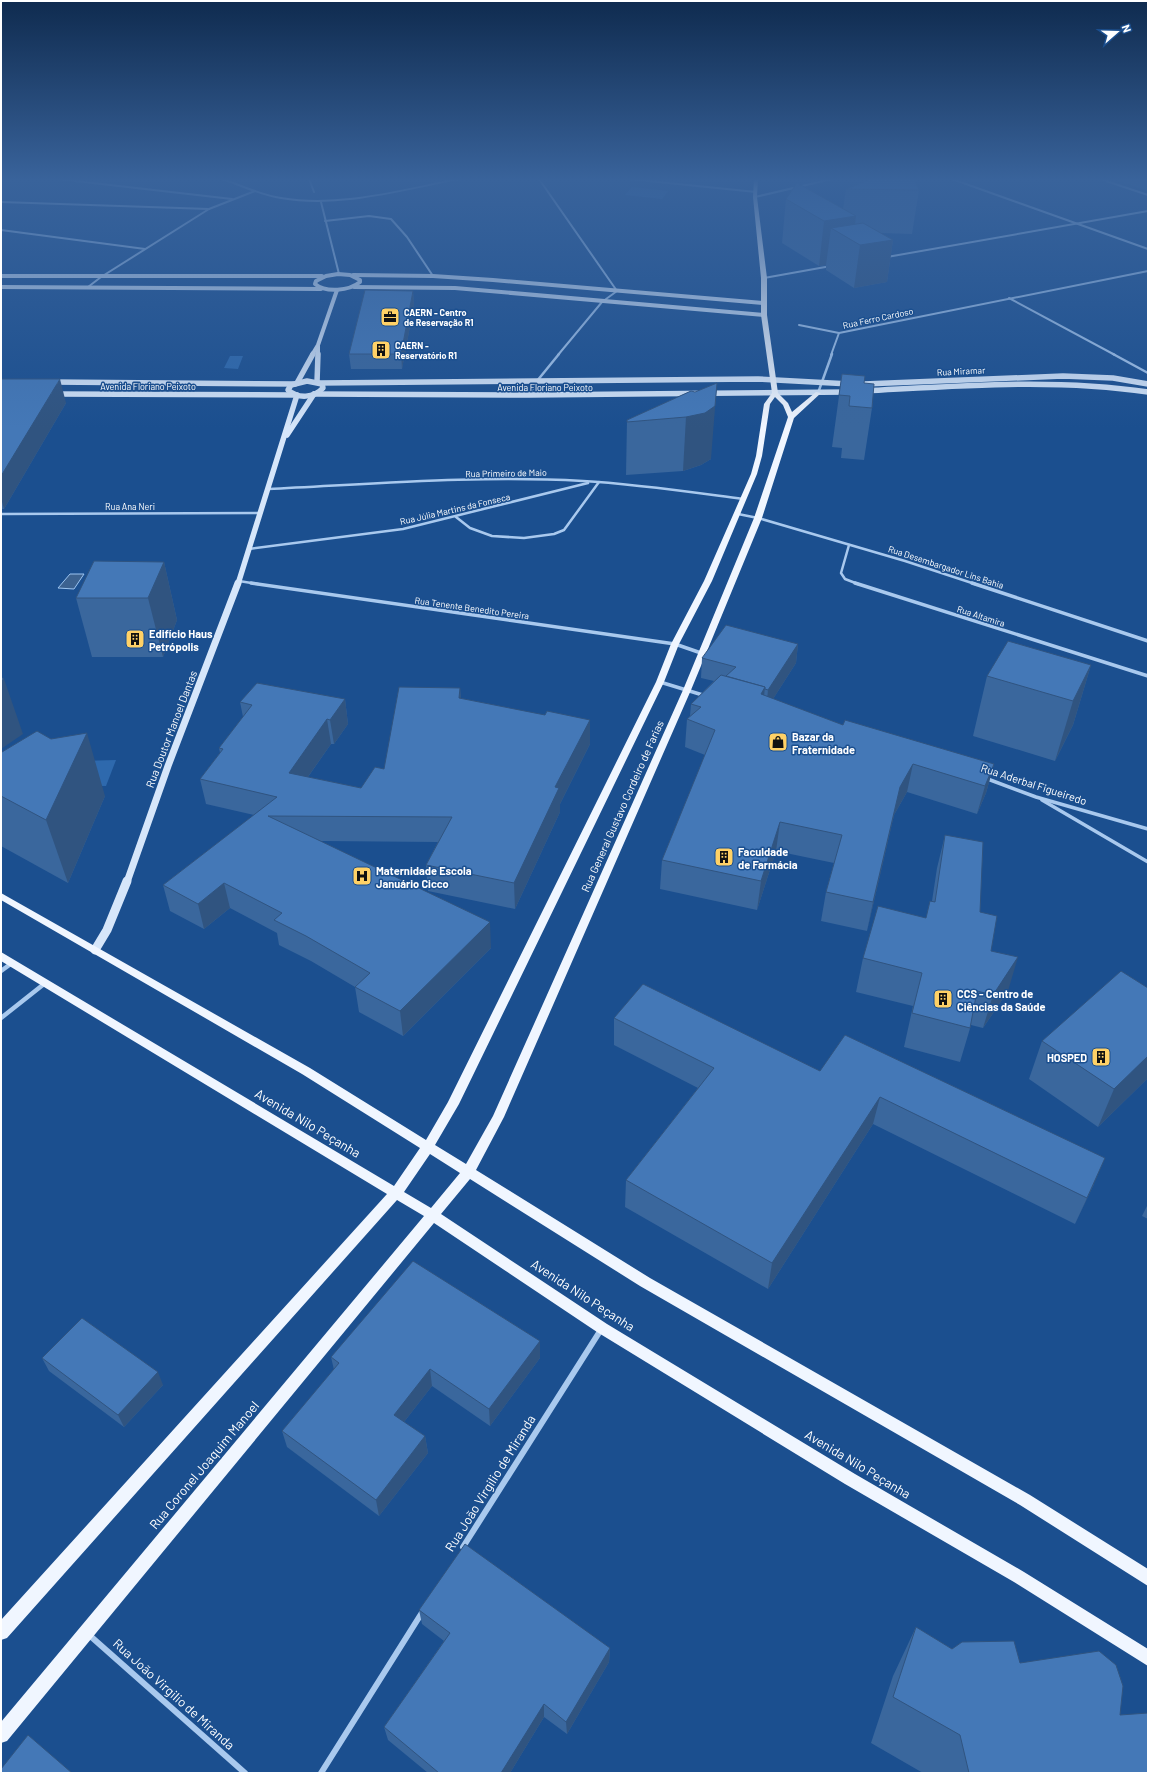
<svg xmlns="http://www.w3.org/2000/svg" width="1149" height="1774" viewBox="0 0 1149 1774" font-family="Barlow,sans-serif">
	<style>
		.green { fill: #2e69ad }
		.water { fill: #3c6290; stroke: #9cc4f0 }
		.lines { fill: none; stroke-linecap: round; stroke-linejoin: round }
		.street-far4 { stroke: #a9c9ee; stroke-width: 2 }
		.street-far3 { stroke: #a9c9ee; stroke-width: 2.5 }
		.street-far2 { stroke: #a9c9ee; stroke-width: 3.5 }
		.street-far1 { stroke: #a9c9ee; stroke-width: 4.5 }
		.street { stroke: #a9c9ee; stroke-width: 6 }
		.secondary-far3 { stroke: #d6e6fa; stroke-width: 4 }
		.secondary-far2 { stroke: #d6e6fa; stroke-width: 5.5 }
		.secondary-far1 { stroke: #d6e6fa; stroke-width: 7 }
		.secondary { stroke: #d6e6fa; stroke-width: 9 }
		.primary { fill: #f0f6ff; fill-rule: evenodd }
		.wall { fill: #3a679d }
		.shaded-wall { fill: #305480 }
		.building { fill: #4478b7; stroke: #305480 }
		.labels { text-anchor: middle; dominant-baseline: central; stroke-width: 3; stroke-linejoin: round; paint-order: stroke }
		.far-poi-label { font-size: 9px; font-weight: bold; fill: #fff; stroke: #1b4f8f; text-anchor: start }
		.far-street-label { font-size: 9px; fill: #fff; stroke: #1b4f8f }
		.poi-label { font-size: 11px; font-weight: bold; fill: #fff; stroke: #1b4f8f; text-anchor: start }
		.street-label { font-size: 11px; fill: #fff; stroke: #1b4f8f }
		.near-street-label { font-size: 13px; fill: #fff; stroke: #1b4f8f }
	</style>
	<rect width="100%" height="100%" fill="#1b4f8f"/>
	<g class="green">
		<path d="M1113 179H1148V191Z"/>
		<path d="M632 187 668 191 662 199 625 195Z"/>
		<path d="M230 356H243L238 369 224 368Z"/>
		<path d="M116 760 106 786 37 785 45 762Z"/>
	</g>
	<path class="water" d="M70 574H84L74 589 58 588Z"/>
	<g class="lines">
		<g class="street-far4">
			<path d="M58 179 232 199"/>
			<path d="M223 179C242 186 261 195 281 198 341 208 400 190 459 179"/>
			<path d="M309 179 314 192"/>
			<path d="M539 179 617 291 602 302 558 355"/>
			<path d="M629 179 756 192"/>
			<path d="M952 179 1148 249"/>
			<path d="M1100 179 1148 195"/>
			<path d="M755 197 832 179"/>
			<path d="M1 202 209 209"/>
			<path d="M321 202 339 274"/>
			<path d="M325 221 369 216 391 219 407 237 433 276"/>
			<path d="M1 230 145 249"/>
			<path d="M887 257 1148 211"/>
			<path d="M764 278 831 266"/>
			<path d="M88 287 101 277 209 209 255 191"/>
			<path d="M1009 298 1115 355"/>
			<path d="M799 325 839 333 1148 271"/>
			<path d="M831 355 839 333"/>
		</g>
		<g class="street-far3">
			<path d="M1113 354 1148 373"/>
			<path d="M818 393 832 354"/>
			<path d="M529 395 537 381 559 354"/>
			<path d="M268 489C373 484 478 475 583 481 637 484 690 492 743 499"/>
			<path d="M1 514 259 513"/>
			<path d="M738 514 758 518 905 561 975 584"/>
			<path d="M456 517 470 528 492 536 524 538 554 534 564 530 599 482"/>
			<path d="M849 545 841 573 845 579 858 584"/>
			<path d="M249 549 403 529 588 483"/>
			<path d="M239 581 258 584"/>
		</g>
		<g class="street-far2">
			<path d="M251 583 675 644 701 653"/>
			<path d="M855 583 1148 676"/>
			<path d="M972 583 1148 641"/>
			<path d="M660 682 706 696"/>
			<path d="M985 778 1036 797 1148 829"/>
			<path d="M1042 800 1148 862"/>
		</g>
		<g class="street-far1">
			<path d="M1 971 12 963"/>
			<path d="M1 1018 44 984"/>
		</g>
		<g class="street">
			<path d="M463 1547 602 1328"/>
			<path d="M88 1634 245 1773"/>
			<path d="M321 1773 423 1611"/>
		</g>
		<g class="secondary-far3">
			<path d="M338 274 350 275 360 280V282C349 291 326 293 315 284L316 281 326 276Z"/>
			<path d="M353 275 433 276 493 280 763 303"/>
			<path d="M1 276H322"/>
			<path d="M1 287 321 289"/>
			<path d="M354 287 455 288 764 315"/>
			<path d="M312 355 318 345 337 290"/>
			<path d="M318 355V346"/>
		</g>
		<g class="secondary-far2">
			<path d="M307 381 322 384 323 388C314 398 298 399 288 390L291 385Z"/>
			<path d="M51 382 295 384"/>
			<path d="M317 382 318 354"/>
			<path d="M297 383 313 354"/>
			<path d="M319 383 758 379 850 384"/>
			<path d="M864 384 1063 376 1113 378 1148 384"/>
			<path d="M864 391C959 386 1053 378 1148 392"/>
			<path d="M54 394 295 395"/>
			<path d="M315 394 529 395 850 392"/>
			<path d="M287 435 314 394"/>
			<path d="M238 584 297 395"/>
		</g>
		<path class="secondary-far1" d="M127 882 168 766 238 583"/>
		<path class="secondary" d="M95 950 107 930 127 881"/>
		<path class="primary" d="M754 179H758L757 197 767 278V315L778 393 788 403 792 412 816 392 821 393 794 418 762 518 691 690 504 1117 476 1170 650 1278 1030 1495 1148 1569V1586L1020 1505 640 1286 470 1179 441 1214 607 1324 855 1474 1024 1572 1148 1649V1666L1014 1582 845 1484 597 1332 434 1223 7 1741 1 1743V1722L424 1216 397 1200 7 1638 1 1640V1620L387 1194 1 961V952L394 1186 420 1148 302 1074 1 900V893L310 1068 426 1140 448 1102 656 682 671 644 704 581 751 474 756 456 764 404 772 393 761 315V278L753 197ZM775 397 783 405 788 417 754 518 683 690 493 1116 466 1164 435 1145 459 1104 664 682 679 644 712 581 757 474 762 456 770 404ZM430 1154 460 1173 431 1208 404 1192Z"/>
	</g>
	<g class="wall">
		<path d="M967 179H985L974 182Z"/>
		<path d="M846 189 919 190 912 234 880 233 893 240 887 282 854 288 826 270V265L819 266 782 243 786 199 843 209Z"/>
		<path d="M413 291 414 305 402 369H351L349 354Z"/>
		<path d="M842 374 864 383 872 408 864 460 841 458 842 448 832 447Z"/>
		<path d="M1 379 66 403 4 509H1Z"/>
		<path d="M691 391 711 459 701 465 683 471 626 475 627 420Z"/>
		<path d="M164 562 177 620 163 657H92L76 598Z"/>
		<path d="M798 644 796 663 773 699 843 725 994 764 986 793 977 814 907 792 894 815 867 931 821 921 826 892 834 863 776 851 757 910 660 889 662 860 705 755 685 747 687 719 690 716 691 704 714 681 701 678 702 658Z"/>
		<path d="M1091 665 1073 725 1055 761 973 736 987 676Z"/>
		<path d="M460 688 461 699 590 744 560 804V812L515 909 428 891 426 865 438 842 321 841 491 948 403 1036 359 1012 355 987 311 961 279 945 277 933 230 908 204 929 170 911 163 885 254 815 206 804 200 779 220 753 219 748 243 717 240 702 345 699 348 724 334 744H331L308 777 361 788 384 769Z"/>
		<path d="M1 752 105 796 68 883 1 846Z"/>
		<path d="M945 835 980 912 991 951 1008 991 983 1028 971 1025 960 1062 904 1047 913 1006 856 992 863 958 926 918 932 901 937 868Z"/>
		<path d="M614 1018 820 1071 1094 1184 1075 1224 873 1124 768 1289 625 1207 626 1180 698 1088 614 1045Z"/>
		<path d="M1042 1041 1148 1078 1098 1127 1029 1079Z"/>
		<path d="M1148 1204V1219L1142 1216Z"/>
		<path d="M331 1357 540 1358 490 1426 432 1386 404 1422 425 1436 428 1453 379 1516 287 1447 282 1431 334 1370Z"/>
		<path d="M42 1358 163 1385 124 1427 49 1371Z"/>
		<path d="M419 1610 610 1648 609 1662 567 1734 544 1717 510 1773H428L388 1740 384 1727 444 1641 422 1624Z"/>
		<path d="M916 1627 952 1649 1020 1663 1120 1715 1148 1773H923L871 1743 893 1676Z"/>
	</g>
	<g class="shaded-wall">
		<path d="M975 179H985L974 182Z"/>
		<path d="M856 216 853 241 831 228 826 265 819 266 824 221Z"/>
		<path d="M893 240 887 282 854 288 860 245Z"/>
		<path d="M413 291 414 305 402 369 401 354Z"/>
		<path d="M60 379 66 403 4 509 1 498V476Z"/>
		<path d="M717 383 711 459 701 465 683 471 686 417Z"/>
		<path d="M164 562 177 620 163 657 148 598Z"/>
		<path d="M798 644 796 663 766 710 768 690Z"/>
		<path d="M1091 665 1073 725 1055 761 1073 701Z"/>
		<path d="M4 679 23 734 1 749V681Z"/>
		<path d="M765 687 762 715 761 694Z"/>
		<path d="M460 688 462 712 459 698Z"/>
		<path d="M345 699 348 724 334 744 330 720Z"/>
		<path d="M327 719 331 744 293 798 289 773Z"/>
		<path d="M590 720V744L560 804V812L515 909 514 883 555 787Z"/>
		<path d="M87 733 105 796 68 883 46 820Z"/>
		<path d="M913 764 907 792 894 815 867 931 873 902 900 787Z"/>
		<path d="M994 764 986 793 977 814 985 786Z"/>
		<path d="M780 822 776 851 757 910 761 881Z"/>
		<path d="M224 883 230 908 204 929 198 904Z"/>
		<path d="M490 922 491 948 403 1036 400 1011Z"/>
		<path d="M1018 957 1008 991 983 1028 993 995Z"/>
		<path d="M1148 1056V1078L1098 1127 1114 1089Z"/>
		<path d="M880 1097 873 1124 768 1289 772 1263Z"/>
		<path d="M1105 1158 1094 1184 1075 1224 1087 1198Z"/>
		<path d="M540 1341V1358L490 1426 489 1409Z"/>
		<path d="M430 1369 432 1386 397 1431 394 1415Z"/>
		<path d="M158 1372 163 1385 124 1427 118 1415Z"/>
		<path d="M425 1436 428 1453 379 1516 376 1500Z"/>
		<path d="M610 1648 609 1662 567 1734 566 1722Z"/>
		<path d="M544 1704V1717L510 1773H501Z"/>
	</g>
	<g class="building">
		<path d="M871 179H914L919 190 846 189Z"/>
		<path d="M797 183 856 216 824 221 786 199Z"/>
		<path d="M863 223 893 240 860 245 831 228Z"/>
		<path d="M365 290 413 291 401 354H349Z"/>
		<path d="M842 374 865 376 864 383 874 384 872 408 849 406 850 396 839 395Z"/>
		<path d="M1 379H60L1 476Z"/>
		<path d="M717 383 715 406 705 413 686 417 627 422V420L691 391 695 392Z"/>
		<path d="M94 561 164 562 148 598H76Z"/>
		<path d="M726 625 798 644 768 690 765 689V687L726 676 736 667 702 658Z"/>
		<path d="M1008 641 1091 665 1073 701 987 676Z"/>
		<path d="M721 675 765 687 761 694 843 725 845 720 994 764 985 786 913 764 900 787 873 902 826 892 842 835 780 822 761 881 662 860 715 730 687 719 701 707 691 704Z"/>
		<path d="M1 677 4 679 1 681Z"/>
		<path d="M257 683 345 699 330 720 327 719 289 773 361 788 375 767 384 769 399 687 460 688 459 698 545 715 547 711 590 720 555 787 559 788 514 883 426 865 452 817 268 816 490 922 400 1011 355 987 370 973 306 936 274 920 282 913 224 883 198 904 163 885 277 797 200 779 223 749 219 748 252 705 240 702Z"/>
		<path d="M37 731 51 739 87 733 46 820 1 796V752H2Z"/>
		<path d="M945 835 983 842 980 912 997 916 991 951 1018 957 993 995 977 991 970 1028 912 1013 922 973 863 958 878 906 926 918 930 901 935 902Z"/>
		<path d="M1121 971 1148 988V1056L1114 1089 1042 1041Z"/>
		<path d="M643 984 820 1071 845 1035 1105 1158 1087 1198 880 1097 772 1263 626 1180 714 1068 614 1018Z"/>
		<path d="M413 1261 540 1341 489 1409 430 1369 394 1415 425 1436 376 1500 282 1431 339 1363 331 1357Z"/>
		<path d="M82 1318 158 1372 118 1415 42 1358Z"/>
		<path d="M465 1544 610 1648 566 1722 544 1704 501 1773H439L384 1727 450 1633 419 1610Z"/>
		<path d="M916 1627 952 1649 962 1642 1014 1641 1020 1663 1099 1651 1116 1665 1123 1686 1120 1715 1148 1713V1773H969L960 1735 893 1697Z"/>
		<path d="M28 1735 72 1773H1V1769Z"/>
	</g>
	<linearGradient id="sky" x2="0" y2="1"><stop stop-color="#0f2b4f"/><stop offset="0.42" stop-color="#39639b"/><stop offset="1" stop-color="#39639b" stop-opacity="0"/></linearGradient>
	<rect width="1149" height="428" fill="url(#sky)"/>
	<defs>
		<symbol id="office-square" viewBox="-11 -11 22 22"><rect x="-9" y="-9" width="18" height="18" rx="4" fill="#ffd166" stroke="#1b4f8f"/><path d="M-6-3h4V-5.5h4V-3h4V5H-6ZM-1-4.5V-3h2v-1.5ZM-6 0V1H6V0Z" fill="#111"/></symbol>
		<symbol id="building-square" viewBox="-11 -11 22 22"><rect x="-9" y="-9" width="18" height="18" rx="4" fill="#ffd166" stroke="#1b4f8f"/><path d="M-4-6H4V6H1V3H-1V6H-4ZM-2.5-4.3h1.7v1.8h-1.7ZM.8-4.3h1.7v1.8H.8ZM-2.5-1h1.7V.8h-1.7ZM.8-1h1.7V.8H.8Z" fill="#111"/></symbol>
		<symbol id="shop-square" viewBox="-11 -11 22 22"><rect x="-9" y="-9" width="18" height="18" rx="4" fill="#ffd166" stroke="#1b4f8f"/><path d="M-5-2.5h2.3a2.7 3.5 0 0 1 5.4 0H5L5.5 6h-11ZM-1.5-2.5h3a1.5 2.3 0 0 0-3 0Z" fill="#111"/></symbol>
		<symbol id="hospital-square" viewBox="-11 -11 22 22"><rect x="-9" y="-9" width="18" height="18" rx="4" fill="#ffd166" stroke="#1b4f8f"/><path d="M-5-5h3v3.5h4V-5h3V5h-3V1.5h-4V5h-3Z" fill="#111"/></symbol>
	</defs>
	<g fill-rule="evenodd">
		<use href="#office-square" x="379" y="306" width="22" height="22"/>
		<use href="#building-square" x="370" y="339" width="22" height="22"/>
		<use href="#building-square" x="124" y="628" width="22" height="22"/>
		<use href="#shop-square" x="767" y="731" width="22" height="22"/>
		<use href="#building-square" x="713" y="846" width="22" height="22"/>
		<use href="#hospital-square" x="351" y="865" width="22" height="22"/>
		<use href="#building-square" x="932" y="988" width="22" height="22"/>
		<use href="#building-square" x="1090" y="1046" width="22" height="22"/>
	</g>
	<g class="labels">
		<g class="far-poi-label">
			<text x="404" y="312">CAERN - Centro<tspan x="404" dy="10">de Reservação R1</tspan></text>
			<text x="395" y="345">CAERN -<tspan x="395" dy="10">Reservatório R1</tspan></text>
		</g>
		<g class="far-street-label">
			<text transform="translate(878 318) rotate(-12)">Rua Ferro Cardoso</text>
			<text transform="translate(961 371) rotate(-3)">Rua Miramar</text>
			<text x="148" y="386">Avenida Floriano Peixoto</text>
			<text x="545" y="387">Avenida Floriano Peixoto</text>
			<text transform="translate(506 473) rotate(-1)">Rua Primeiro de Maio</text>
			<text x="130" y="506">Rua Ana Neri</text>
			<text transform="translate(455 509) rotate(-13)">Rua Júlia Martins da Fonseca</text>
			<text transform="translate(946 567) rotate(18)">Rua Desembargador Lins Bahia</text>
			<text transform="translate(472 608) rotate(8)">Rua Tenente Benedito Pereira</text>
			<text transform="translate(981 616) rotate(18)">Rua Altamira</text>
		</g>
		<g class="poi-label">
			<text x="149" y="633">Edifício Haus<tspan x="149" dy="13">Petrópolis</tspan></text>
			<text x="792" y="736">Bazar da<tspan x="792" dy="13">Fraternidade</tspan></text>
			<text x="738" y="851">Faculdade<tspan x="738" dy="13">de Farmácia</tspan></text>
			<text x="376" y="870">Maternidade Escola<tspan x="376" dy="13">Januário Cicco</tspan></text>
			<text x="957" y="993">CCS - Centro de<tspan x="957" dy="13">Ciências da Saúde</tspan></text>
			<text x="1087" y="1057" text-anchor="end">HOSPED</text>
		</g>
		<g class="street-label">
			<text transform="translate(171 729) rotate(-69)">Rua Doutor Manoel Dantas</text>
			<text transform="translate(1034 784) rotate(18)">Rua Aderbal Figueiredo</text>
			<text transform="translate(622 806) rotate(-66)">Rua General Gustavo Cordeiro de Farias</text>
		</g>
		<g class="near-street-label">
			<text transform="translate(308 1123) rotate(31)">Avenida Nilo Peçanha</text>
			<text transform="translate(583 1295) rotate(33)">Avenida Nilo Peçanha</text>
			<text transform="translate(858 1464) rotate(31)">Avenida Nilo Peçanha</text>
			<text transform="translate(204 1465) rotate(-50)">Rua Coronel Joaquim Manoel</text>
			<text transform="translate(490 1483) rotate(-58)">Rua João Virgilio de Miranda</text>
			<text transform="translate(174 1694) rotate(42)">Rua João Virgilio de Miranda</text>
		</g>
	</g>
	<rect width="1149" height="1774" fill="none" stroke="#ffffff" stroke-width="4"/>
	<g transform="translate(1117 32) rotate(70)" stroke="#1b4f8f" stroke-width="3" paint-order="stroke">
	<path d="M0-3L7 15L0 10L-7 15Z" fill="#ffffff"/>
	<text y="-6" font-size="11" font-weight="bold" text-anchor="middle" fill="#ffffff">N</text>
	</g>
</svg>
